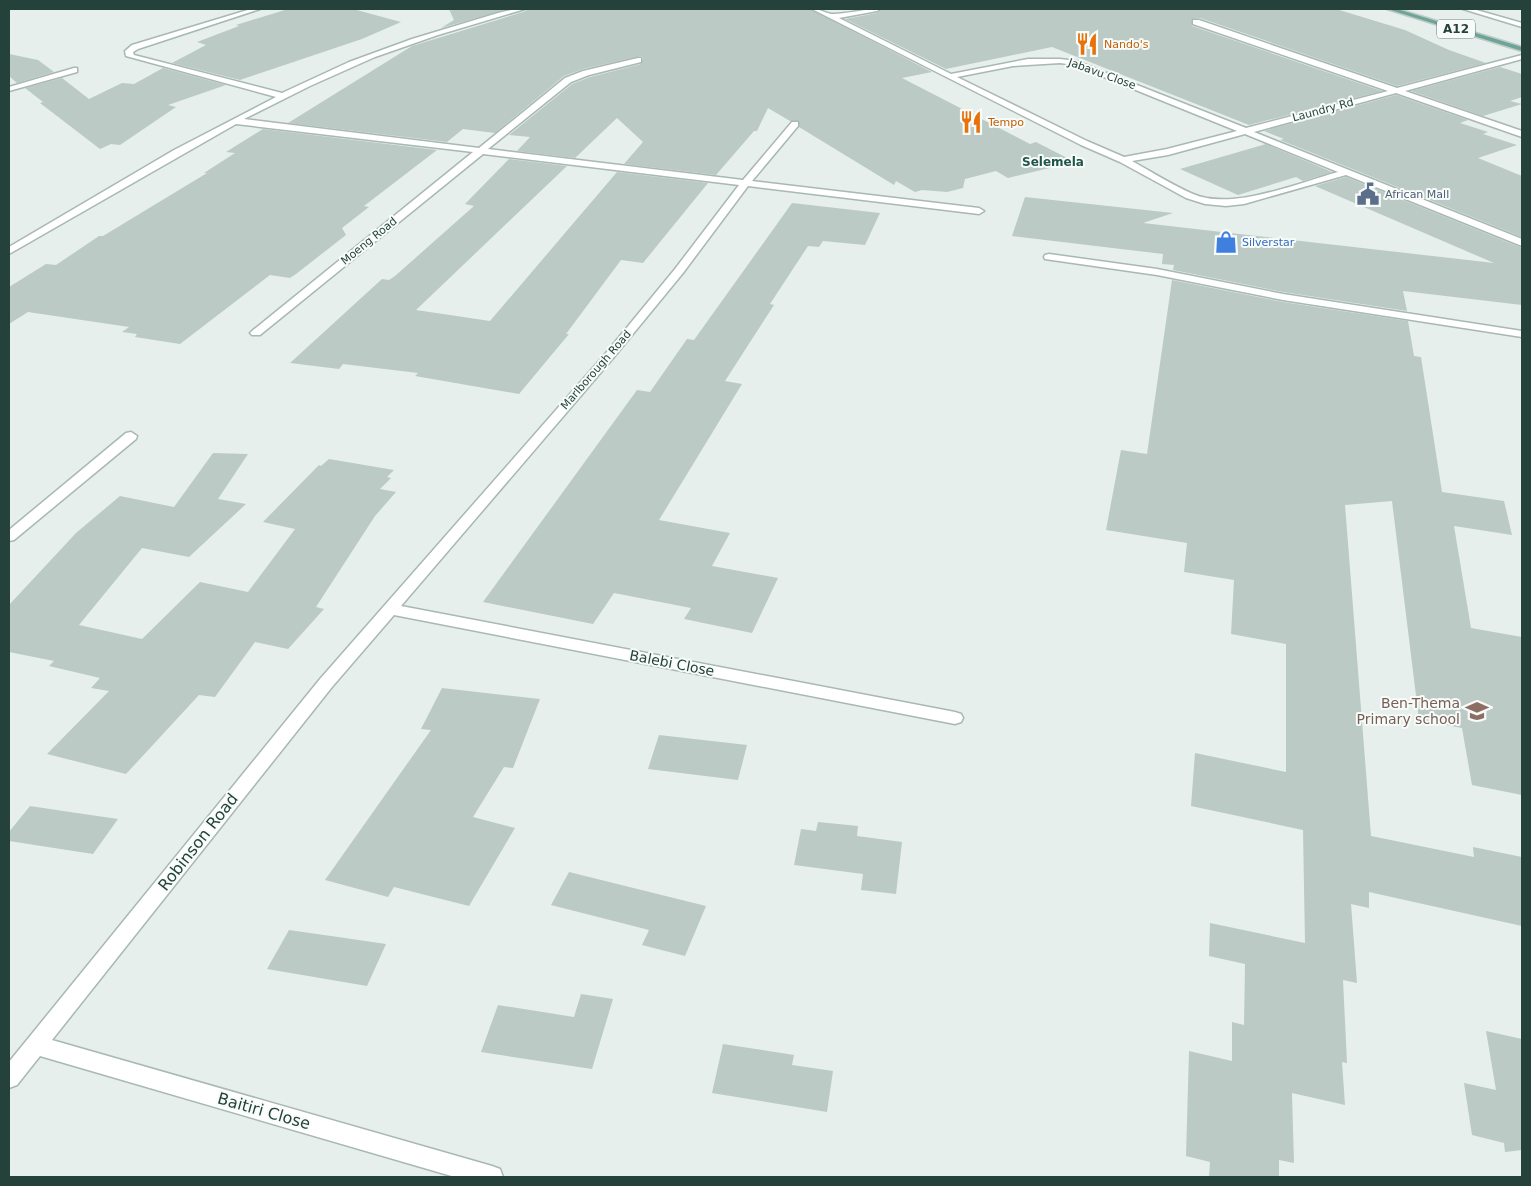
<svg xmlns="http://www.w3.org/2000/svg" width="1531" height="1186" viewBox="0 0 1531 1186" font-family="'DejaVu Sans',sans-serif">
	<style>
		.building { fill: #bbcac4 }
		.lines { fill: none; stroke-linecap: round; stroke-linejoin: round }
		.minor-casing { stroke: #a8b8b2; stroke-width: 3 }
		.major-casing { stroke: #c2cac8; stroke-width: 3 }
		.minor { fill: #fff; fill-rule: evenodd }
		.major { fill: #6aa596; fill-rule: evenodd }
		.labels { text-anchor: middle; dominant-baseline: central; stroke-width: 4; stroke-linejoin: round; paint-order: stroke }
		.far-food-label { font-size: 11px; fill: #c56008; stroke: #f7fbf9; text-anchor: start }
		.far-street-label { font-size: 11px; fill: #24423a; stroke: #f7fbf9 }
		.far-service-label { font-size: 11px; fill: #4e5e75; stroke: #f7fbf9; text-anchor: start }
		.far-shop-label { font-size: 11px; fill: #366cbe; stroke: #f7fbf9; text-anchor: start }
		.shield { fill: #f7fbf9; stroke: #637a73; stroke-width: 1 }
		.shield-label { font-size: 12px; font-weight: bold; fill: #24423a }
		.far-neighbourhood-label { font-size: 12px; font-weight: bold; fill: #1f5548; stroke: #f7fbf9 }
		.street-label { font-size: 14px; fill: #24423a; stroke: #f7fbf9 }
		.education-label { font-size: 14px; fill: #785e54; stroke: #f7fbf9; text-anchor: end }
		.near-street-label { font-size: 16px; fill: #24423a; stroke: #f7fbf9 }
	</style>
	<rect width="100%" height="100%" fill="#e6efeb"/>
	<g class="building">
		<path d="M288 9H353L401 22 362 39 240 80 172 63 206 45 197 42 239 26 236 25Z"/>
		<path d="M449 9H508L441 28 454 20Z"/>
		<path d="M527 9H810L932 72 902 78 1030 144 1036 142 1075 162 1008 178 996 171 965 179 963 188 947 192 922 190 915 192 896 181 894 185 799 127V121H790L768 108 757 131H754L716 175 624 164 643 142 617 118 575 158 517 151 530 137 509 135 572 84 590 77 641 64 643 58 641 56 583 69 564 76 495 133 463 129 447 142 288 123 412 46 526 11Z"/>
		<path d="M882 9H1336L1405 30 1449 50 1486 63 1397 86 1200 18 1192 19V26L1382 91 1249 125 1052 47 946 69 845 19 877 13Z"/>
		<path d="M9 54 38 60 54 72 17 83 9 76Z"/>
		<path d="M1500 67 1522 74V97L1510 101 1522 104 1483 116 1411 91Z"/>
		<path d="M163 68 226 85 168 105 176 107 120 145 111 144 100 149 40 103 43 102 25 88 62 78 89 99 122 83 134 84Z"/>
		<path d="M1396 95 1468 120 1460 123 1488 132 1483 134 1517 145 1478 158 1522 176V237L1280 140 1284 139 1264 131Z"/>
		<path d="M263 129 437 150 364 206 369 207 342 228 346 235 296 274 290 278 270 275 180 344 135 337 137 334 122 332 129 327 28 312 9 324V287L46 264 56 265 99 236H103L207 173H204L235 153 226 152Z"/>
		<path d="M1266 144 1332 172 1303 181 1296 177 1238 195 1180 169Z"/>
		<path d="M509 159 567 166 416 310 490 321 617 172 708 183 643 263 621 260 566 334H569L519 394 415 376 418 373 343 364 339 369 290 363 382 279 389 280 395 276 474 206 465 204Z"/>
		<path d="M1346 177 1522 248V305L1403 291 1407 311 1283 292 1173 270 1174 265 1162 264 1163 254 1012 236 1025 197 1173 213 1143 223 1494 263 1315 186Z"/>
		<path d="M792 203 880 213 865 245 823 241 819 247 808 246 770 304 774 305 725 381 742 384 659 520 730 533 712 566 778 578 752 633 684 619 691 608 614 593 593 624 483 602 637 390 650 392 687 339 694 340Z"/>
		<path d="M1172 280 1283 302 1408 321 1414 356 1421 357 1442 492 1504 501 1512 535 1454 526 1471 628 1522 637V795L1472 785 1462 728 1419 720 1392 501 1345 505 1371 836 1474 857 1473 847 1522 857V926L1369 892V908L1351 904 1357 983 1343 980 1347 1063 1342 1062 1345 1105 1292 1093 1294 1163 1279 1160V1177H1209L1210 1162 1186 1156 1189 1051 1232 1061V1022L1244 1025 1245 964 1209 956 1210 923 1305 943 1303 830 1191 806 1195 753 1286 772V644L1231 634 1234 580 1184 572 1187 543 1106 530 1121 450 1147 454Z"/>
		<path d="M213 453 248 454 218 499 246 504 189 557 142 548 79 625 142 639 200 582 248 592 295 529 263 522 319 465 321 466 329 459 394 470 387 477 391 478 380 489 396 492 375 516 316 607 324 609 288 649 255 642 215 697 199 695 126 774 47 754 109 691 91 688 100 678 49 666 54 661 9 652V605L76 533 120 496 174 507Z"/>
		<path d="M442 688 540 699 513 768 504 767 473 817 515 828 469 906 394 887 388 897 325 880 431 730 421 729Z"/>
		<path d="M659 735 747 745 738 780 648 769Z"/>
		<path d="M30 806 63 811 118 819 93 854 9 841V832Z"/>
		<path d="M818 822 858 826 857 836 902 842 896 894 861 890 863 874 794 865 801 829 816 831Z"/>
		<path d="M569 872 706 906 685 956 642 945 649 930 551 905Z"/>
		<path d="M289 930 338 937 386 944 367 986 267 969Z"/>
		<path d="M581 994 613 999 592 1069 481 1052 498 1005 574 1017Z"/>
		<path d="M1486 1031 1522 1039V1150L1505 1152 1504 1143 1472 1135 1464 1083 1496 1090Z"/>
		<path d="M723 1044 794 1055 792 1065 833 1071 827 1112 712 1093Z"/>
	</g>
	<g class="lines">
		<defs>
			<g id="minor">
				<path d="M251 9H260L138 49 133 52 134 55 282 93 349 62 412 39 498 13 515 9H525L438 35 375 57 310 86 244 119 479 148 565 78 583 71 638 58H641V62L589 75 571 82 488 149 743 180 792 122H798V126L752 181 979 208 984 211 979 214 748 186 683 273 614 357 401 606 955 712 961 714 963 718 961 722 955 724 394 615 332 687 52 1040 492 1166 500 1169 503 1177H455L40 1056 17 1085 9 1088V1062L320 679 606 353 675 269 739 185 483 154 260 335H252L250 333 252 331 473 152 236 124 9 254V247L174 150 276 97 126 56 125 51 132 45Z"/>
				<path d="M812 9C821 9 828 15 835 14 850 13 865 9 880 9L877 11 839 18 951 74 1028 59H1060L1076 61 1246 128 1388 91 1193 24V20H1199L1397 88 1522 55V59L1405 91 1522 131V137L1396 93 1254 132 1522 239V246L1346 175 1244 204 1226 206 1205 204 1186 198 1120 162 1081 145ZM1060 63 1074 65 1237 131 1167 149 1124 157 1087 141 957 77 1013 66ZM1245 134 1338 172C1298 183 1232 211 1193 194 1172 185 1152 172 1132 161L1168 155Z"/>
				<path d="M1463 9H1473L1522 23V27Z"/>
				<path d="M74 68H77V72L9 91V87Z"/>
				<path d="M1049 254 1157 269 1283 294 1522 331V337L1283 300 1157 275 1045 259 1044 257 1045 255Z"/>
				<path d="M131 432 137 436 136 439 14 540 9 541V530L126 433Z"/>
			</g>
			<path id="major" d="M1387 9H1397L1522 47V51Z"/>
		</defs>
		<use href="#minor" class="minor-casing"/>
		<use href="#major" class="major-casing"/>
		<use href="#minor" class="minor"/>
		<use href="#major" class="major"/>
	</g>
	<defs>
		<symbol id="restaurant-bare" viewBox="-9 -9 18 18"><path d="M-5-6h1v4h1v-4h1v4h1v-4h1v5L-1.5 .5V6h-2V.5L-5-1ZM5-6V6H3V1.5H1.5Q1.5-4 5-6Z" fill="#e8710a" stroke="#f7fbf9" stroke-width="2.5" paint-order="stroke"/></symbol>
		<symbol id="civic-bare" viewBox="-9 -9 18 18"><path d="M-.6-6.5H3V-4.5H.6V-3L4-1V1h2V6H-6V1h2V-1L-.6-3ZM-1.2 2.5V6h2.4V2.5Z" fill="#5c6f8a" stroke="#f7fbf9" stroke-width="2.5" paint-order="stroke"/></symbol>
		<symbol id="shop-bare" viewBox="-9 -9 18 18"><path d="M-5-2.5h2.3a2.7 3.5 0 0 1 5.4 0H5L5.5 6h-11ZM-1.5-2.5h3a1.5 2.3 0 0 0-3 0Z" fill="#3f7fe0" stroke="#f7fbf9" stroke-width="2.5" paint-order="stroke"/></symbol>
		<symbol id="school-bare" viewBox="-9 -9 18 18"><path d="M0-5L7-2L0 1L-7-2ZM-4 1L0 2.5L4 1V4Q0 6-4 4Z" fill="#8d6e63" stroke="#f7fbf9" stroke-width="2.5" paint-order="stroke"/></symbol>
	</defs>
	<g fill-rule="evenodd">
		<use href="#restaurant-bare" x="1071" y="28" width="32" height="32"/>
		<use href="#restaurant-bare" x="955" y="106" width="32" height="32"/>
		<use href="#civic-bare" x="1352" y="178" width="32" height="32"/>
		<use href="#shop-bare" x="1210" y="226" width="32" height="32"/>
		<use href="#school-bare" x="1461" y="695" width="32" height="32"/>
	</g>
	<g class="labels">
		<g class="far-food-label">
			<text x="1104" y="44">Nando's</text>
			<text x="988" y="122">Tempo</text>
		</g>
		<g class="far-street-label">
			<text transform="translate(1102 74) rotate(20)">Jabavu Close</text>
			<text transform="translate(1323 110) rotate(-15)">Laundry Rd</text>
			<text transform="translate(369 241) rotate(-39)">Moeng Road</text>
			<text transform="translate(596 370) rotate(-49)">Marlborough Road</text>
		</g>
		<g class="far-service-label">
			<text x="1385" y="194">African Mall</text>
		</g>
		<g class="far-shop-label">
			<text x="1242" y="242">Silverstar</text>
		</g>
		<rect class="shield" x="1437" y="19.5" width="38" height="19" rx="4"/>
		<g class="shield-label">
			<text x="1456" y="29">A12</text>
		</g>
		<g class="far-neighbourhood-label">
			<text x="1053" y="162">Selemela</text>
		</g>
		<g class="street-label">
			<text transform="translate(672 663) rotate(11)">Balebi Close</text>
		</g>
		<g class="education-label">
			<text x="1460" y="703">Ben-Thema<tspan x="1460" dy="16">Primary school</tspan></text>
		</g>
		<g class="near-street-label">
			<text transform="translate(198 842) rotate(-52)">Robinson Road</text>
			<text transform="translate(264 1111) rotate(16)">Baitiri Close</text>
		</g>
	</g>
	<rect width="1531" height="1186" fill="none" stroke="#24423a" stroke-width="20"/>
</svg>
